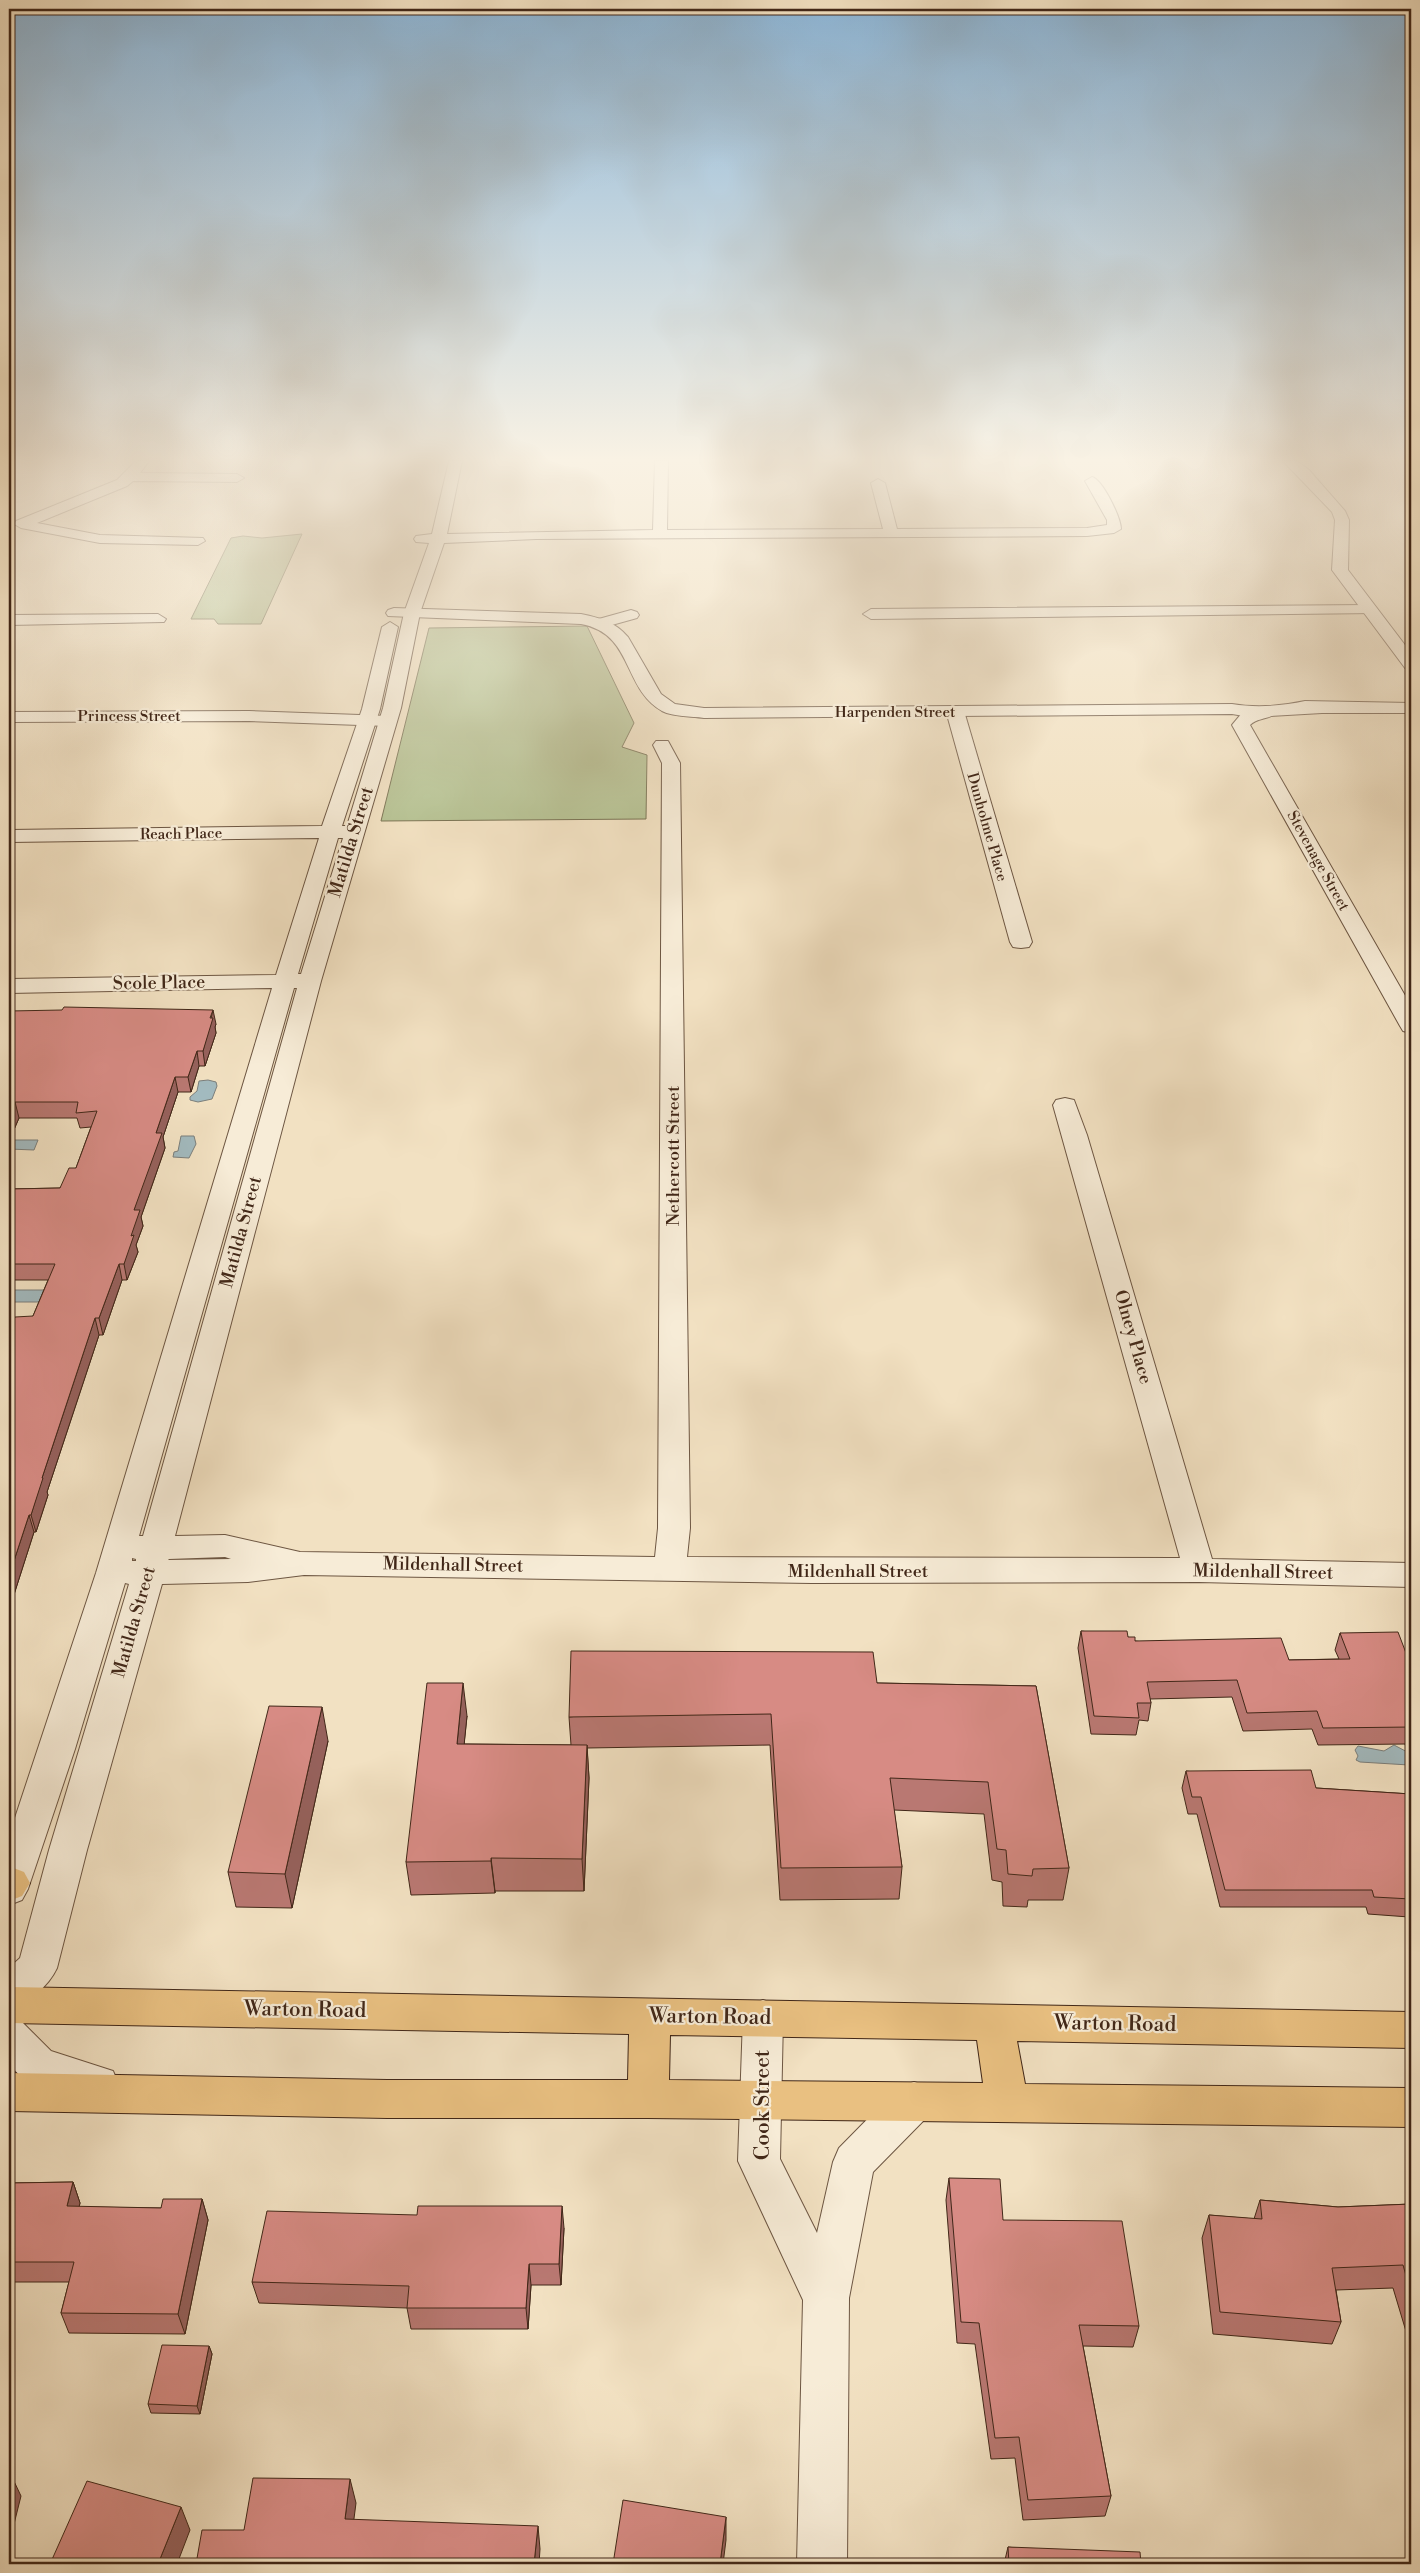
<svg xmlns="http://www.w3.org/2000/svg" width="1420" height="2573" viewBox="0 0 1420 2573" font-family="'Libre Bodoni',serif">
	<style>
		.green { fill: #b8c395; stroke: #7c7556 }
		.water { fill: #a2babf; stroke: #7b7f7c }
		.lines { fill: none; stroke-linecap: round; stroke-linejoin: round }
		.minor-casing { stroke: #6d5642; stroke-width: 2 }
		.tertiary-casing { stroke: #6d5642; stroke-width: 2 }
		.primary-casing { stroke: #412718; stroke-width: 2 }
		.minor { fill: #f7ecd7; fill-rule: evenodd }
		.tertiary { fill: #f7ecd7; fill-rule: evenodd }
		.primary { fill: #e9c081; fill-rule: evenodd }
		.wall { fill: #b97872; stroke: #412718 }
		.shaded-wall { fill: #96615c; stroke: #412718 }
		.building { fill: #d78b84; stroke: #412718 }
		.labels { text-anchor: middle; dominant-baseline: central; stroke-width: 4.5; stroke-linejoin: round; paint-order: stroke }
		.far-street-label { font-size: 15px; fill: #412718; stroke: #f7ecd7 }
		.street-label { font-size: 18px; fill: #412718; stroke: #f7ecd7 }
		.near-street-label { font-size: 21px; fill: #412718; stroke: #f7ecd7 }
	</style>
	<rect width="100%" height="100%" fill="#f2e1c2"/>
	<filter id="stains"><feTurbulence type="fractalNoise" baseFrequency=".004" numOctaves="4"/><feColorMatrix values="0 0 0 0 .2 0 0 0 0 .09 0 0 0 0 .02 0 0 0 .5 -.17"/></filter>
	<radialGradient id="worn" r=".72"><stop offset=".6" stop-color="#630" stop-opacity="0"/><stop offset="1" stop-color="#630" stop-opacity=".3"/></radialGradient>
	<g class="green">
		<path d="M302 534 261 624H218L214 619H191L231 538 243 536 262 538Z"/>
		<path d="M587 626 634 723 622 747 647 755 646 819 381 821 429 628Z"/>
	</g>
	<g class="water">
		<path d="M208 1080 216 1082 217 1086 212 1099 198 1102 190 1100V1097L197 1091 199 1081Z"/>
		<path d="M181 1136H194L196 1144 189 1158 173 1157 174 1152 178 1151Z"/>
		<path d="M9 1140H38L34 1150 9 1149Z"/>
		<path d="M9 1290H45L40 1302H9Z"/>
		<path d="M1394 1745 1411 1754V1763L1409 1765 1360 1762 1356 1760 1358 1756 1355 1750 1358 1746 1384 1751Z"/>
	</g>
	<g class="lines">
		<defs>
			<g id="minor">
				<path d="M136 461H149L140 473 237 474 244 478 237 482 133 481 127 486 37 523 100 535 203 538 205 541 198 545 100 543 21 528 14 524 16 521 117 480Z"/>
				<path d="M449 461H462L447 534 653 530 655 461H668L667 530 883 529 871 483 878 479 885 483 897 529 1087 528 1107 525V520L1085 481 1092 477C1103 480 1121 518 1121 529L1114 533 1087 536 536 539 444 543 420 613 401 708 321 981 175 1536 225 1535 300 1552 655 1557 658 1528 662 763 653 745 656 741H668L680 763 690 1528 687 1557 1180 1558 1053 1105 1056 1100 1065 1098 1074 1100 1087 1135 1212 1559 1411 1563V1587L1199 1582 812 1583 304 1575 248 1582 162 1584 87 1850 57 1968C48 1987 29 2002 9 2010V1968L20 1958 49 1850 129 1584 125 1583 75 1749 28 1889 22 1900 9 1905V1836L96 1573 272 988 9 993V979L276 975 319 838 9 842V830L322 826 362 709 382 627 390 622 398 627 380 709 342 826H347L383 708 404 613 429 543 416 542 414 539 416 536 432 534ZM338 838H343L301 974H298ZM294 988H297L143 1536H139ZM225 1557 231 1559 168 1560 169 1559ZM132 1558 136 1559V1561H132Z"/>
				<path d="M1370 605 1378 610 1376 613 871 619 863 614 871 609Z"/>
				<path d="M631 610 637 612 639 615 637 618 601 628 593 623 595 620Z"/>
				<path d="M158 614 166 619 164 622 9 625V615Z"/>
				<path d="M955 706 961 707 964 711 1032 942 1029 947 1021 948 1013 947 1010 942 946 711 949 707Z"/>
				<path d="M1269 706 1275 707 1278 711C1271 720 1258 717 1250 725L1411 1006V1033L1403 1031 1400 1026 1232 725 1242 713Z"/>
				<path d="M763 2000 777 2005 783 2018 780 2159 817 2233 833 2162 839 2148 899 2087 914 2082 929 2087 935 2101 929 2115 873 2172 849 2298 847 2564H797L803 2300 738 2161 743 2018 749 2005Z"/>
				<path d="M9 2018 23 2023 51 2051 113 2071 119 2085 113 2099 98 2104 38 2085 23 2079 9 2064Z"/>
			</g>
			<g id="tertiary">
				<path d="M1283 461H1297L1309 470 1345 511 1349 520 1348 570 1411 653V669L1405 668 1332 570 1335 520 1332 512Z"/>
				<path d="M394 608 581 614C600 618 614 621 628 637L661 694 675 704 704 708 1232 704C1256 708 1282 706 1305 701L1411 703V713H1322L1250 717 1232 714 704 718C691 716 673 717 662 711 622 688 634 634 581 624L388 616 386 613 388 610Z"/>
				<path d="M249 711 388 716 394 717 397 721 394 725 388 726 249 721 9 722V712Z"/>
			</g>
			<g id="primary">
				<path d="M11 1867 24 1872 30 1883 22 1896 9 1901V1868Z"/>
				<path d="M9 1987 1411 2012V2048L1017 2041 1025 2084 1411 2088V2127L648 2118H387L9 2111V2073L387 2080H628L629 2034 9 2023ZM670 2035 977 2040 983 2083 669 2080Z"/>
			</g>
		</defs>
		<use href="#minor" class="minor-casing"/>
		<use href="#tertiary" class="tertiary-casing"/>
		<use href="#primary" class="primary-casing"/>
		<use href="#minor" class="minor"/>
		<use href="#tertiary" class="tertiary"/>
		<use href="#primary" class="primary"/>
	</g>
	<g class="wall">
		<path d="M9 1011 216 1024 215 1027 216 1033 205 1066H199L191 1092H178L163 1137 165 1148 141 1217 143 1226 136 1245 138 1252 127 1280H122L103 1335H99L47 1492 48 1495 36 1532H34L10 1607 12 1614 9 1623V1333L33 1316 48 1280H9V1189L60 1188 76 1168 91 1127 80 1128 77 1118H19L9 1141Z"/>
		<path d="M1081 1631 1128 1637 1135 1641 1289 1660 1339 1659 1335 1650 1340 1633 1406 1653H1411V1764L1405 1744 1318 1745 1312 1729 1243 1731 1232 1697 1150 1699 1151 1703 1148 1721 1139 1720 1136 1735 1091 1734 1078 1648Z"/>
		<path d="M877 1683 1036 1686 1069 1868 1063 1900H1028L1027 1907 1003 1906 1002 1882 992 1880 984 1814 894 1810 902 1867 899 1899 780 1900 770 1745 587 1748 589 1778 584 1891H495V1893L411 1895 406 1862 467 1716 464 1744 571 1745 569 1717Z"/>
		<path d="M328 1741 292 1908 236 1907 228 1872Z"/>
		<path d="M1186 1771 1316 1788 1411 1794V1929L1409 1917 1368 1914 1366 1907H1220L1197 1814H1188L1182 1788Z"/>
		<path d="M949 2178 1003 2220 1139 2326 1133 2347 1083 2346 1111 2496 1105 2516 1023 2520 1015 2458 991 2459 975 2344 957 2343 946 2200Z"/>
		<path d="M73 2182 80 2203 79 2207 161 2208 202 2199 208 2220 185 2334 69 2333 61 2313 69 2282H13L9 2298V2183Z"/>
		<path d="M1260 2200 1338 2207 1411 2204V2348L1393 2288 1336 2290 1341 2322 1332 2344 1213 2334 1202 2238 1209 2215 1254 2219Z"/>
		<path d="M564 2228 561 2285H531L528 2329H411L407 2308 259 2303 252 2282Z"/>
		<path d="M209 2346 212 2354 200 2414 151 2413 148 2404Z"/>
		<path d="M1008 2547 1141 2564H1004Z"/>
	</g>
	<g class="shaded-wall">
		<path d="M213 1010 216 1024 215 1027 216 1033 205 1066 203 1051Z"/>
		<path d="M197 1051 199 1066 191 1092 188 1077Z"/>
		<path d="M175 1077 178 1092 163 1137 165 1148 141 1217 143 1226 136 1245 138 1252 127 1280 124 1264 131 1236 134 1210 156 1133Z"/>
		<path d="M15 1102 19 1118 9 1141V1116Z"/>
		<path d="M119 1264 122 1280 103 1335 99 1318Z"/>
		<path d="M95 1318 99 1335 47 1492 48 1495 36 1532 31 1515 42 1478Z"/>
		<path d="M29 1515 34 1532 10 1607 12 1614 9 1623V1576Z"/>
		<path d="M463 1683 467 1716 461 1776 457 1744Z"/>
		<path d="M322 1707 328 1741 292 1908 285 1874Z"/>
		<path d="M587 1745 589 1778 584 1891 582 1859Z"/>
		<path d="M491 1858 495 1891V1893L491 1861Z"/>
		<path d="M73 2182 80 2203 74 2227 67 2206Z"/>
		<path d="M202 2199 208 2220 185 2334 178 2314Z"/>
		<path d="M562 2206 564 2228 561 2285 559 2264Z"/>
		<path d="M529 2264 531 2285 528 2329 526 2308Z"/>
		<path d="M9 2272 13 2282 9 2298Z"/>
		<path d="M209 2346 212 2354 200 2414 197 2406Z"/>
		<path d="M11 2475 21 2496 9 2544V2483Z"/>
		<path d="M350 2479 356 2503 351 2542 345 2519Z"/>
		<path d="M181 2507 190 2530 177 2564H158Z"/>
		<path d="M726 2517V2540L723 2564H720Z"/>
		<path d="M538 2526 540 2549 539 2564H534Z"/>
	</g>
	<g class="building">
		<path d="M64 1007 213 1010 210 1018H213L203 1051H197L188 1077H175L156 1133H162L134 1210H140L131 1236 134 1235 124 1264H119L99 1318H95L42 1478H43L31 1515H29L9 1576V1333L15 1317 33 1316 55 1264H9V1189L60 1188 69 1168H76L97 1111 76 1113 78 1102H15L9 1116V1011L62 1010Z"/>
		<path d="M1081 1631H1127L1128 1637H1135V1641L1281 1638 1289 1660 1350 1659 1340 1633 1398 1632 1406 1653H1411V1728V1727L1323 1728 1317 1711 1247 1713 1237 1680 1147 1682 1151 1703H1137L1139 1718 1094 1716Z"/>
		<path d="M571 1651 873 1652 877 1683 1036 1686 1069 1868 1033 1869 1032 1876 1008 1874 1006 1850 997 1849 988 1782 890 1778 902 1867 781 1868 771 1714 569 1717Z"/>
		<path d="M427 1683H463L457 1744 587 1745 582 1859 491 1858V1861L406 1862Z"/>
		<path d="M269 1706 322 1707 285 1874 228 1872Z"/>
		<path d="M1311 1770 1316 1788 1411 1794V1899L1374 1897 1372 1890H1225L1201 1797H1192L1186 1771Z"/>
		<path d="M949 2178 1000 2179 1003 2220 1122 2221 1139 2326 1079 2325 1111 2496 1028 2500 1019 2437 995 2438 979 2323 961 2322Z"/>
		<path d="M73 2182 67 2206 161 2208 163 2199H202L178 2314 61 2313 74 2262H9V2183Z"/>
		<path d="M1260 2200 1338 2207 1411 2204V2293L1403 2265 1332 2268 1341 2322 1220 2312 1209 2215 1262 2219Z"/>
		<path d="M418 2206H562L559 2264H529L526 2308H407L409 2286 252 2282 267 2211 417 2215Z"/>
		<path d="M162 2345 209 2346 197 2406 148 2404Z"/>
		<path d="M253 2478 350 2479 345 2519 538 2526 534 2564H196L202 2530H244Z"/>
		<path d="M87 2481 181 2507 158 2564H50Z"/>
		<path d="M623 2500 726 2517 720 2564H613Z"/>
		<path d="M1008 2547 1140 2552 1141 2564H1009Z"/>
		<path d="M1268 2559H1397L1398 2564H1269Z"/>
	</g>
	<linearGradient id="sky" x2="0" y2="1"><stop stop-color="#8cb6d8"/><stop offset="0.56" stop-color="#f9f2e4"/><stop offset="1" stop-color="#f9f2e4" stop-opacity="0"/></linearGradient>
	<rect width="1420" height="821" fill="url(#sky)"/>
	<g class="labels">
		<g class="far-street-label">
			<text x="895" y="712">Harpenden Street</text>
			<text x="129" y="716">Princess Street</text>
			<text transform="translate(987 827) rotate(74)">Dunholme Place</text>
			<text transform="translate(181 834) rotate(-1)">Reach Place</text>
			<text transform="translate(1318 861) rotate(61)">Stevenage Street</text>
		</g>
		<g class="street-label">
			<text transform="translate(351 842) rotate(-73)">Matilda Street</text>
			<text transform="translate(159 983) rotate(-1)">Scole Place</text>
			<text transform="translate(673 1156) rotate(-90)">Nethercott Street</text>
			<text transform="translate(241 1232) rotate(-75)">Matilda Street</text>
			<text transform="translate(1133 1337) rotate(74)">Olney Place</text>
			<text transform="translate(453 1565) rotate(1)">Mildenhall Street</text>
			<text x="858" y="1571">Mildenhall Street</text>
			<text transform="translate(1263 1572) rotate(1)">Mildenhall Street</text>
			<text transform="translate(134 1622) rotate(-74)">Matilda Street</text>
		</g>
		<g class="near-street-label">
			<text transform="translate(305 2010) rotate(1)">Warton Road</text>
			<text transform="translate(710 2017) rotate(1)">Warton Road</text>
			<text transform="translate(1115 2024) rotate(1)">Warton Road</text>
			<text transform="translate(763 2105) rotate(-90)">Cook Street</text>
		</g>
	</g>
	<rect width="1420" height="2573" fill="none" stroke="#f2e1c2" stroke-width="30"/>
	<rect x="10" y="10" width="1400" height="2553" fill="none" stroke="#412718" stroke-width="2.5"/>
	<rect x="15" y="15" width="1390" height="2543" fill="none" stroke="#412718"/>
	<rect width="100%" height="100%" filter="url(#stains)"/>
	<rect width="100%" height="100%" fill="url(#worn)"/>
</svg>
